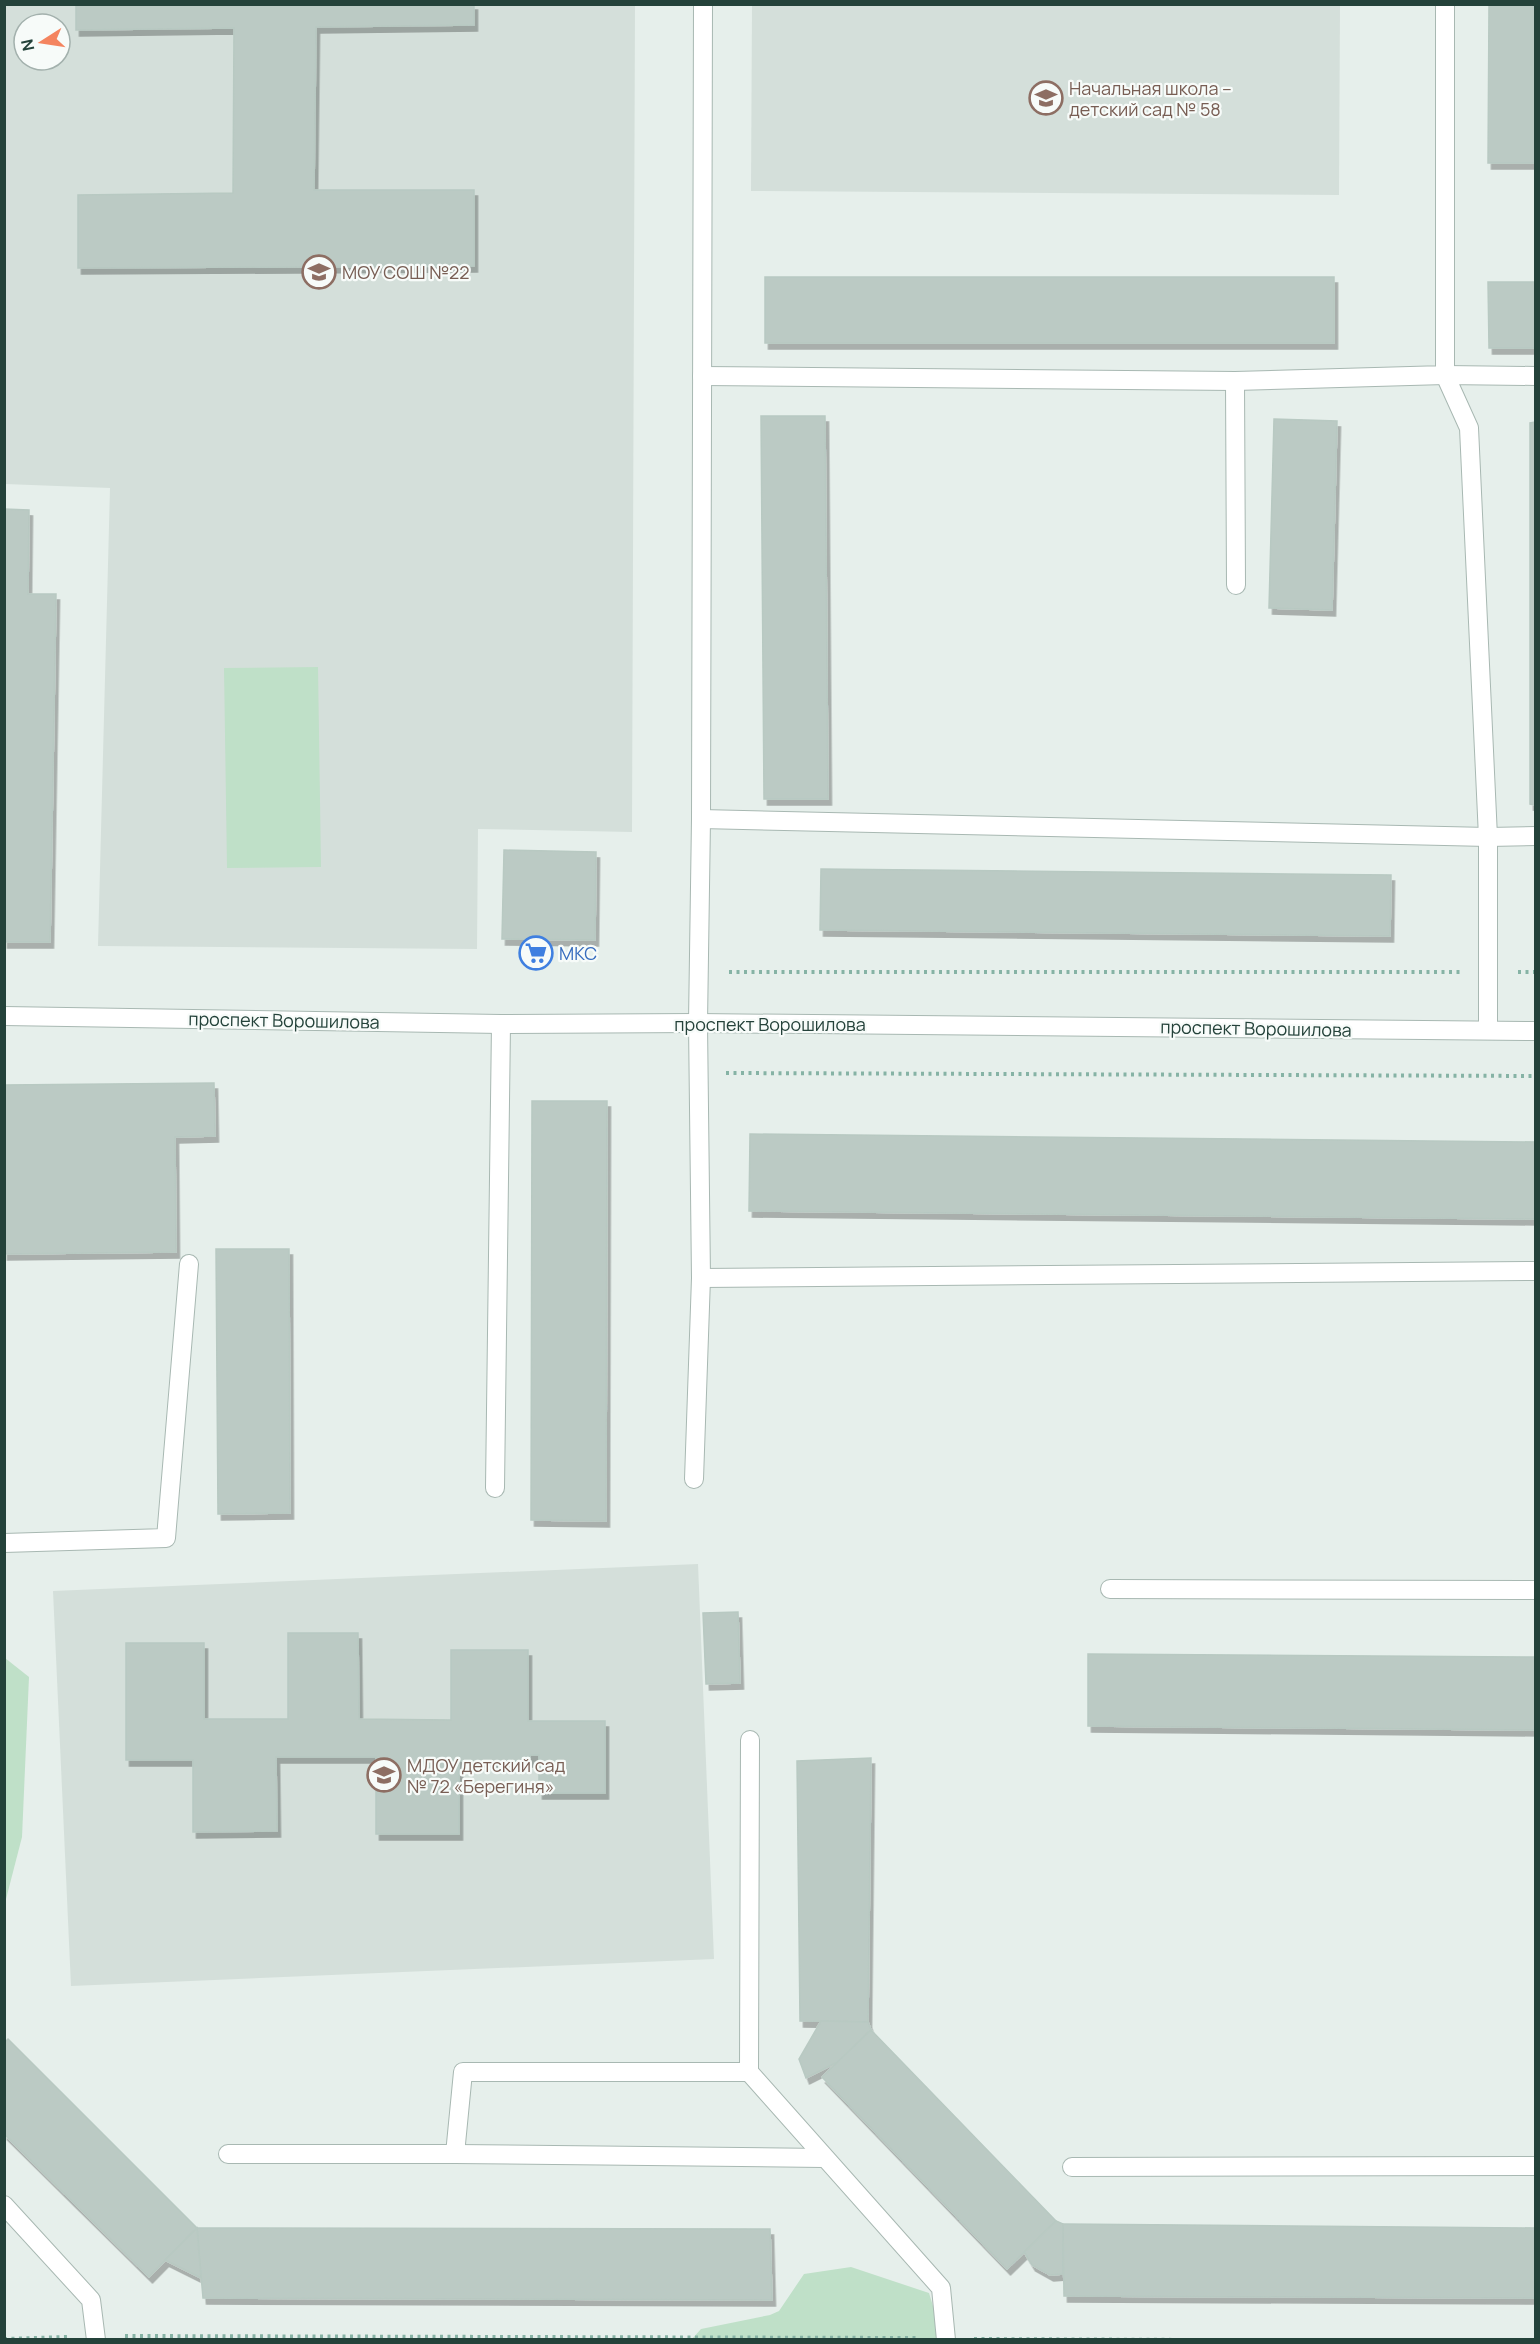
<svg xmlns="http://www.w3.org/2000/svg" width="1540" height="2344" viewBox="0 0 1540 2344" font-family="Manrope,sans-serif">
	<style>
		.built { fill: #d4dfda; fill-rule: evenodd }
		.green { fill: #bfe0c8 }
		.building { fill: #bbcac4; stroke: #b8c9c2; stroke-width: 1.5; filter: url(#shadow) }
		.lines { fill: none; stroke-linecap: round; stroke-linejoin: round }
		.minor-casing { stroke: #a8b8b2; stroke-width: 20 }
		.path { stroke: #86b3a5; stroke-width: 4; stroke-dasharray: 3 4.5; stroke-linecap: butt }
		.minor { stroke: #fff; stroke-width: 18 }
		.labels { text-anchor: middle; dominant-baseline: central; stroke-width: 4.5; stroke-linejoin: round; paint-order: stroke }
		.education-label { font-size: 18px; fill: #785e54; stroke: #f7fbf9; text-anchor: start }
		.shop-label { font-size: 18px; fill: #366cbe; stroke: #f7fbf9; text-anchor: start }
		.street-label { font-size: 18px; fill: #24423a; stroke: #f7fbf9 }
	</style>
	<defs>
		<filter id="shadow"><feDropShadow dx="3.5" dy="6" stdDeviation="0" flood-color="#0004"/></filter>
	</defs>
	<rect width="100%" height="100%" fill="#e6efeb"/>
	<g class="built">
		<path d="M5 5H635L632 832 478 829 477 949 98 946 110 488 5 484ZM24 24H60V60H24Z"/>
		<path d="M752 5H1340L1339 195 751 191Z"/>
		<path d="M698 1564 714 1959 71 1986 53 1591Z"/>
	</g>
	<g class="green">
		<path d="M318 667 321 867 227 868 224 668Z"/>
		<path d="M5 1658 29 1677 22 1837 5 1903Z"/>
		<path d="M851 2267 929 2293 936 2316V2339L691 2340 701 2329 770 2315 779 2311 804 2274Z"/>
	</g>
	<g class="building">
		<path d="M76 4H474V25L316 27 314 190H474V266L78 268V195L233 193 234 28 76 30Z"/>
		<path d="M1489 4H1536V163H1488Z"/>
		<rect x="765" y="277" width="569" height="66"/>
		<path d="M1488 282H1536V348H1489Z"/>
		<path d="M761 416H825L828 799H764Z"/>
		<path d="M1274 419 1337 421 1332 610 1269 608Z"/>
		<path d="M1536 422V805L1530 804V423Z"/>
		<path d="M4 509 29 510 28 594H56L50 942H4Z"/>
		<path d="M504 850 596 852 595 940 502 939Z"/>
		<path d="M821 869 1391 875 1390 936 820 930Z"/>
		<path d="M214 1083 215 1136 175 1137 176 1252 4 1254V1085Z"/>
		<path d="M532 1101H607L606 1521 531 1520Z"/>
		<path d="M750 1134 1536 1142V1219L749 1211Z"/>
		<path d="M216 1249H289L290 1513 218 1514Z"/>
		<path d="M738 1612 740 1683 706 1684 703 1613Z"/>
		<path d="M288 1633H358L359 1719 451 1720V1650H528V1721H605V1793H539V1755H530V1761H459V1834H376V1757H276L277 1831 193 1832V1760H126V1643H204V1719H288Z"/>
		<path d="M1088 1654 1536 1657V1730L1088 1726Z"/>
		<path d="M871 1758 868 2022 800 2021 797 1761Z"/>
		<path d="M821 2021 868 2022 871 2030 838 2062 806 2078 799 2059Z"/>
		<path d="M871 2030 1056 2221 1007 2269 822 2077Z"/>
		<path d="M8 2039 197 2228 149 2277 4 2134V2043Z"/>
		<path d="M1056 2221 1063 2224V2274L1050 2275 1032 2265 1024 2252Z"/>
		<path d="M1063 2224 1536 2228V2298L1064 2296Z"/>
		<path d="M197 2228 770 2229 772 2300 203 2298Z"/>
		<path d="M197 2228 201 2278 165 2260Z"/>
	</g>
	<g class="lines">
		<defs>
			<g id="minor">
				<path d="M702 376 1235 381 1445 375V4"/>
				<path d="M1235 381 1236 585"/>
				<path d="M701 819 1488 837 1536 836"/>
				<path d="M4 1016 501 1024 698 1023 1536 1031"/>
				<path d="M1488 1030V837L1469 428 1445 375 1536 376"/>
				<path d="M701 1278 1536 1271"/>
				<path d="M694 1479 701 1278 698 1023 701 819 703 4"/>
				<path d="M495 1488 501 1024"/>
				<path d="M4 1543 166 1538 189 1264"/>
				<path d="M1110 1589 1536 1590"/>
				<path d="M750 1740 749 2072 941 2288 946 2340"/>
				<path d="M228 2154H455L824 2158"/>
				<path d="M455 2154 463 2072H749"/>
				<path d="M1072 2167 1536 2166"/>
				<path d="M4 2205 91 2300 96 2340"/>
			</g>
		</defs>
		<use href="#minor" class="minor-casing"/>
		<g class="path">
			<path d="M729 972H1460"/>
			<path d="M1518 972H1536"/>
			<path d="M726 1073 1536 1076"/>
			<path d="M125 2336 916 2338"/>
			<path d="M4 2339 67 2337"/>
			<path d="M974 2339 1200 2340"/>
		</g>
		<use href="#minor" class="minor"/>
	</g>
	<defs>
		<symbol id="school-ring" viewBox="-11 -11 22 22"><circle r="9.5" fill="#f7fbf9" stroke="#8d6e63" stroke-width="1.5"/><path d="M0-5L7-2L0 1L-7-2ZM-4 1L0 2.5L4 1V4Q0 6-4 4Z" fill="#8d6e63"/></symbol>
		<symbol id="supermarket-ring" viewBox="-11 -11 22 22"><circle r="9.5" fill="#f7fbf9" stroke="#3f7fe0" stroke-width="1.5"/><path d="M-6-5.5h2.5l.6 2H6L4.5 2H-2.5L-4.4-4H-6ZM-1.5 3.2a1.3 1.3 0 1 0 .1 0ZM3 3.2a1.3 1.3 0 1 0 .1 0Z" fill="#3f7fe0"/></symbol>
	</defs>
	<g fill-rule="evenodd">
		<use href="#school-ring" x="1027" y="79" width="38" height="38"/>
		<use href="#school-ring" x="300" y="253" width="38" height="38"/>
		<use href="#supermarket-ring" x="517" y="934" width="38" height="38"/>
		<use href="#school-ring" x="365" y="1756" width="38" height="38"/>
	</g>
	<g class="labels">
		<g class="education-label">
			<text x="1069" y="88">Начальная школа –<tspan x="1069" dy="21">детский сад № 58</tspan></text>
			<text x="342" y="272">МОУ СОШ №22</text>
			<text x="407" y="1765">МДОУ детский сад<tspan x="407" dy="21">№ 72 «Берегиня»</tspan></text>
		</g>
		<g class="shop-label">
			<text x="559" y="953">МКС</text>
		</g>
		<g class="street-label">
			<text transform="translate(284 1020) rotate(1)">проспект Ворошилова</text>
			<text x="770" y="1024">проспект Ворошилова</text>
			<text transform="translate(1256 1028) rotate(1)">проспект Ворошилова</text>
		</g>
	</g>
	<rect width="1540" height="2344" fill="none" stroke="#24423a" stroke-width="12"/>
	<g transform="translate(42 42) rotate(258)"><circle r="28" fill="#f7fbf9" stroke="#a3b1ad" stroke-width="1.5"/>
	<path d="M0-4.5L10 22L0 15L-10 22Z" fill="#f4845f"/>
	<text y="-9" font-size="16" font-weight="bold" text-anchor="middle" fill="#24423a">N</text>
	</g>
</svg>
